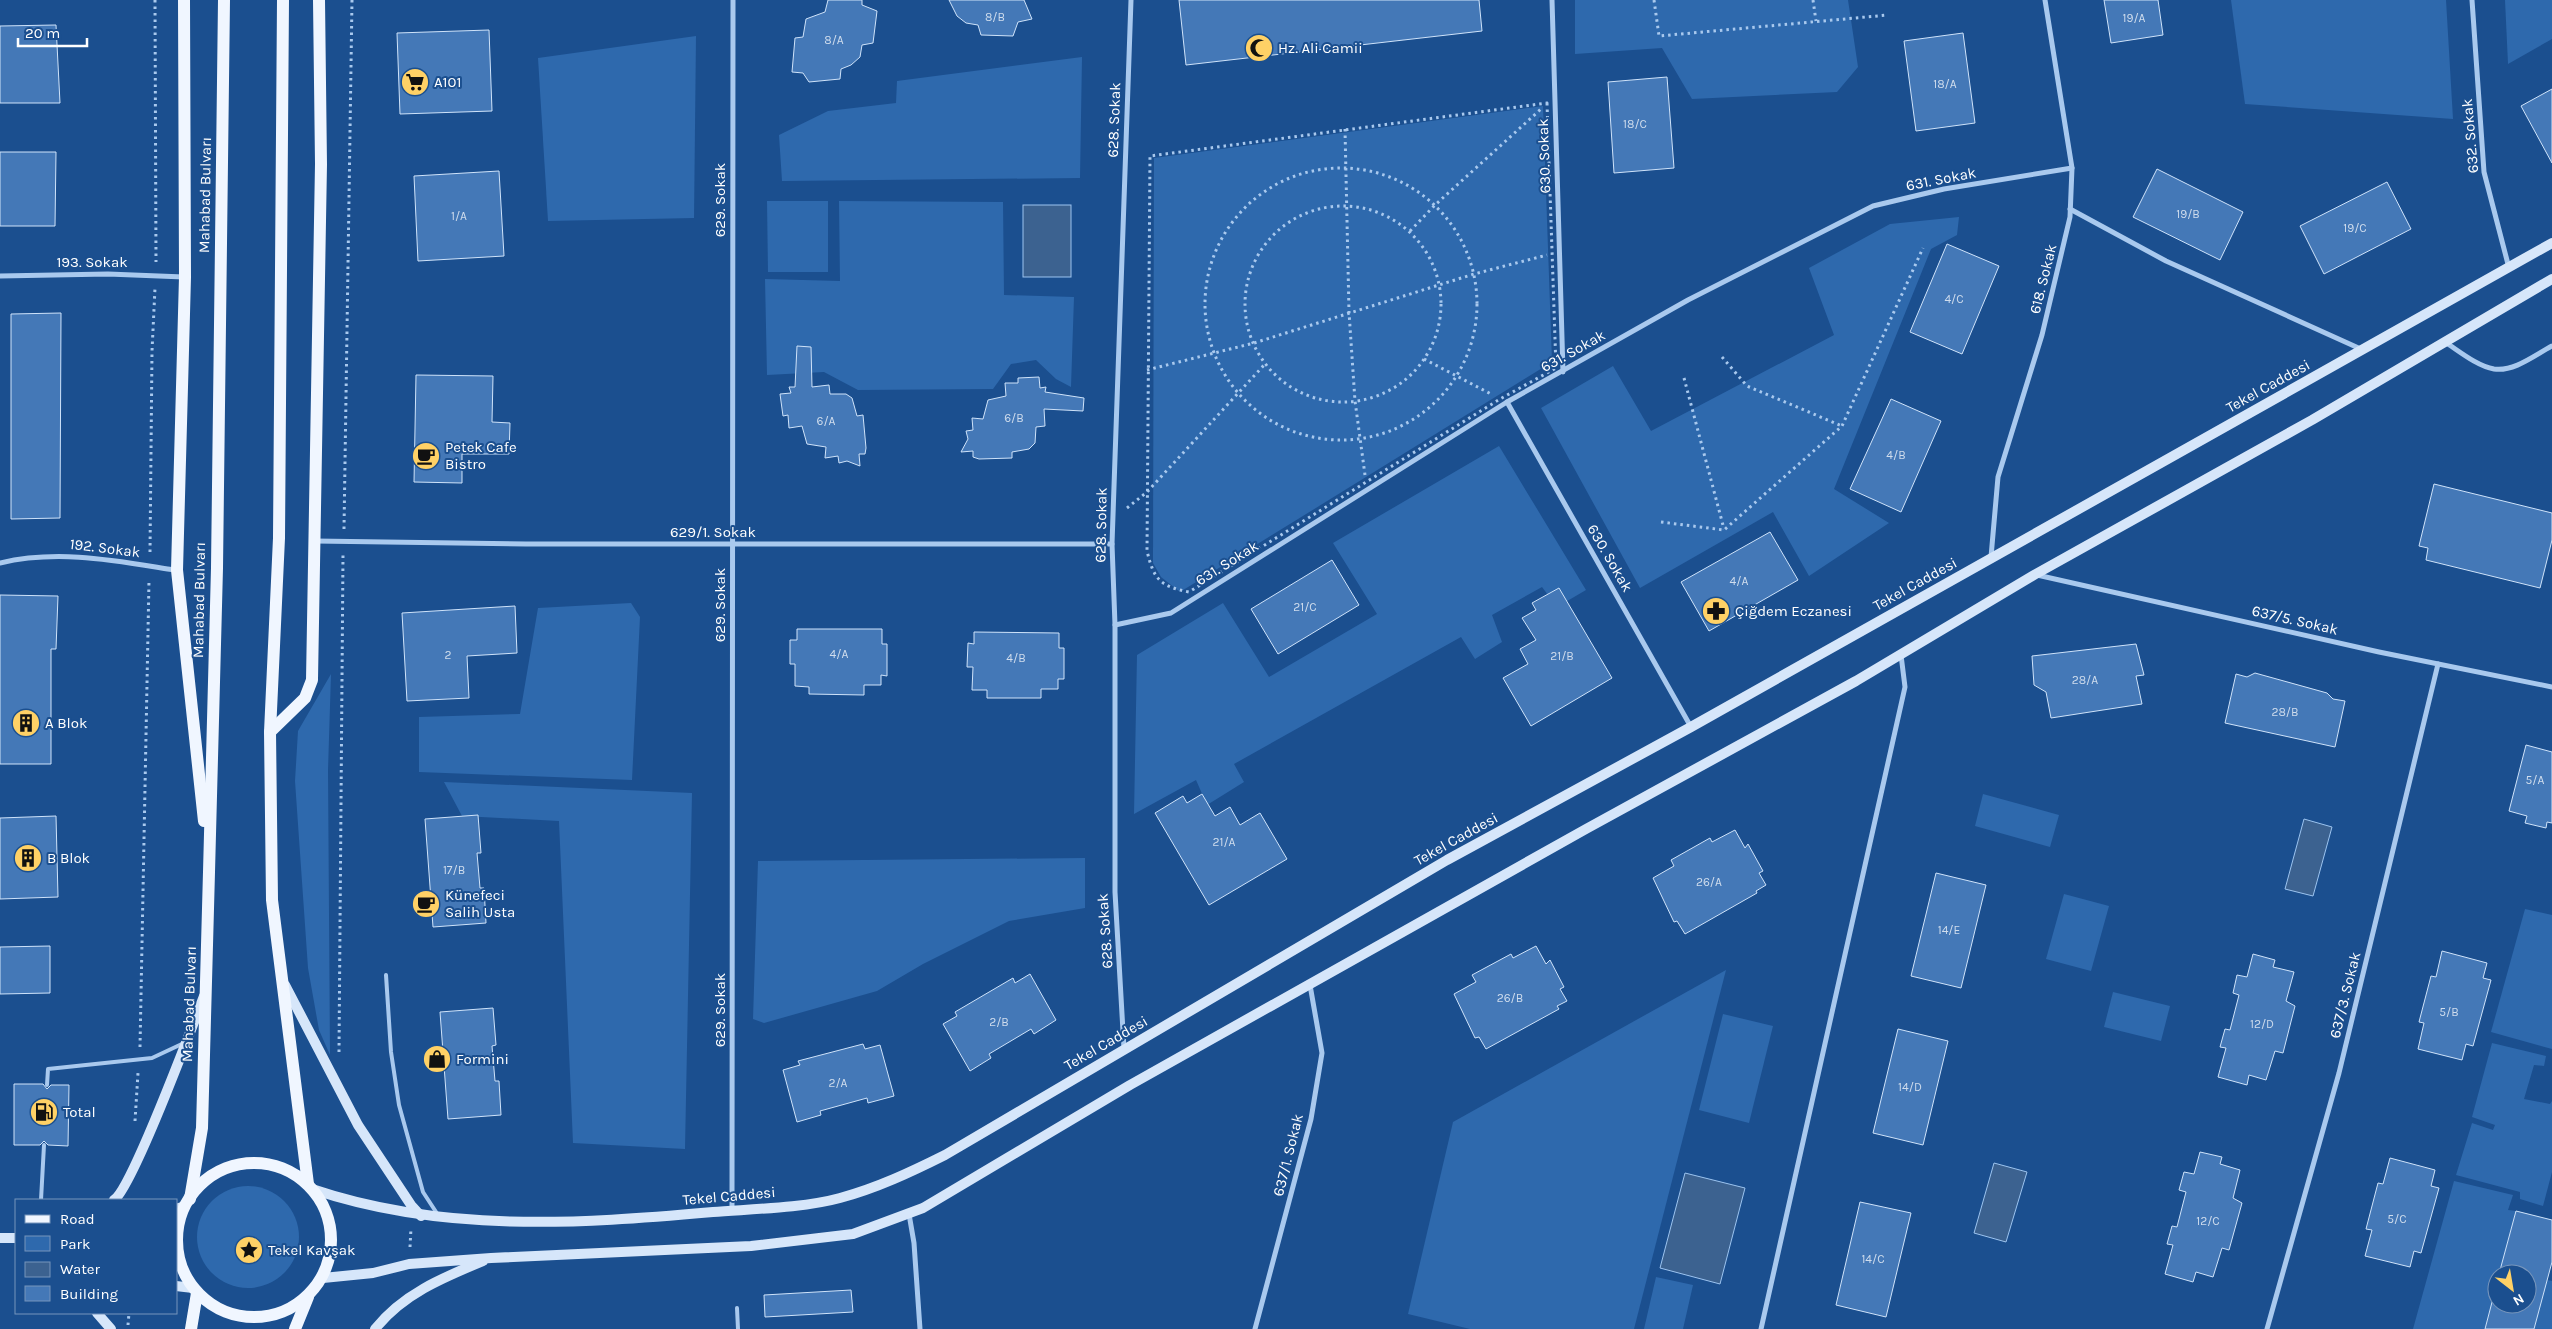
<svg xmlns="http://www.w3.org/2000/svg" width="2552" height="1329" viewBox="0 0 2552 1329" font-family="Karla,sans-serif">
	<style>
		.green { fill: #2e69ad }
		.water { fill: #3c6290; stroke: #9cc4f0 }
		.building { fill: #4478b7; stroke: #cfe3fa }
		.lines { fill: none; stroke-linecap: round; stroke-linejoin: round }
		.path { stroke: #a9c9ee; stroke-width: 3; stroke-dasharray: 2.5 4; stroke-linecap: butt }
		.lane { stroke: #a9c9ee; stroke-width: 4 }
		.street { stroke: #a9c9ee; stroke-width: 5 }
		.secondary { stroke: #d6e6fa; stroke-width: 10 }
		.primary { stroke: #f0f6ff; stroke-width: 12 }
		.labels { text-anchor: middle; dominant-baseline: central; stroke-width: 4; stroke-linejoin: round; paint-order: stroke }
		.number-label { font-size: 12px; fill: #d0dded }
		.poi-label { font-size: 15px; fill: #fff; stroke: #1b4f8f; text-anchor: start }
		.street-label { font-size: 15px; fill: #fff; stroke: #1b4f8f }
	</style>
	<rect width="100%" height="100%" fill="#1b4f8f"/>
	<g class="green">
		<path d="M1575 0H1848L1858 67 1837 92 1692 99 1662 48 1575 54Z"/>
		<path d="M2231 0H2446L2453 119 2245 104Z"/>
		<path d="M2505 0H2552V39L2508 64Z"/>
		<path d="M696 36 694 218 548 221 538 58Z"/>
		<path d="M1082 57 1080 178 782 181 779 135 828 111 896 103 897 81Z"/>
		<path d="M1543 106 1552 362 1180 592 1161 577 1153 563 1154 158Z"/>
		<path d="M767 201H828V272H768Z"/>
		<path d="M839 201 1003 202 1004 295 1074 297 1071 387 1056 379 1036 360 1011 364 993 389 858 390 824 372 767 375 765 279 840 281Z"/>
		<path d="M1959 217 1957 235 1931 249 1834 489 1889 523 1809 576 1773 512 1640 588 1541 408 1613 366 1651 431 1834 335 1809 268 1890 224Z"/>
		<path d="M1499 446 1586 590 1557 607 1542 587 1492 615 1502 642 1475 659 1461 637 1234 764 1244 782 1207 805 1196 780 1134 814 1137 655 1223 603 1269 677 1377 614 1333 543Z"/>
		<path d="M631 603 640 617 632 780 419 772V717L520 714 538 608Z"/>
		<path d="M331 674 328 770 330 1055 319 1030 308 968 295 781 298 731Z"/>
		<path d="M444 782 692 793 685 1149 573 1143 559 821 462 816Z"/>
		<path d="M1983 794 2059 815 2050 847 1975 826Z"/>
		<path d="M1085 858V908L1009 921 923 964 877 991 764 1023 753 1019 758 861Z"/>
		<path d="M2064 894 2109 906 2091 971 2046 959Z"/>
		<path d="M2525 909 2552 915V1049L2491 1032Z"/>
		<path d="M1726 970 1634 1329H1470L1408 1314 1453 1122Z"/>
		<path d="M2113 992 2170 1006 2161 1041 2104 1027Z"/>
		<path d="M1723 1014 1773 1026 1749 1123 1699 1110Z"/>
		<path d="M2492 1043 2546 1056 2544 1066 2534 1065 2524 1099 2550 1104 2552 1101V1172L2543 1206 2520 1199V1192L2456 1175 2472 1123 2493 1130 2495 1125 2472 1117Z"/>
		<path d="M2454 1181 2513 1195 2508 1210 2516 1211 2499 1274H2497V1283L2485 1329H2413Z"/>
		<circle cx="248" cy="1237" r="51"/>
		<path d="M1656 1277 1693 1285 1683 1329H1644Z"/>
		<path d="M2547 1280 2552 1281V1329H2534Z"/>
	</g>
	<g class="water">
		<rect x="1023" y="205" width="48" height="72"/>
		<path d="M2304 819 2332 827 2313 896 2285 889Z"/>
		<path d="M1994 1163 2027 1172 2006 1242 1974 1233Z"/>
		<path d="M1685 1173 1745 1188 1720 1284 1660 1268Z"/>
	</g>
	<g class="building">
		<path d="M828 0H862V5L877 11 873 43 862 45 860 57 851 65 841 69 840 79 809 82 803 73 792 72 795 38 803 37 806 19 825 12Z"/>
		<path d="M949 0H1024L1032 19 1018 22 1013 36 981 35 978 25 966 23 957 16Z"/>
		<path d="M1179 0H1479L1482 31 1186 65Z"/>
		<path d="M2104 0H2158L2163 35 2111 43Z"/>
		<path d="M56 25 60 103H0V26Z"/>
		<path d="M489 30 492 111 400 114 397 33Z"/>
		<path d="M1963 33 1975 123 1916 131 1904 41Z"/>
		<path d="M1667 77 1674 168 1614 173 1608 82Z"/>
		<path d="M2552 89V163L2521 106Z"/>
		<path d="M0 152H56L55 226H0Z"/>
		<path d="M2157 169 2243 212 2220 260 2133 217Z"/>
		<path d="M499 171 504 256 418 261 414 176Z"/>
		<path d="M2387 182 2411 229 2324 274 2300 226Z"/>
		<path d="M1947 244 1999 266 1962 354 1910 332Z"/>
		<path d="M61 313 60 518 11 519V314Z"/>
		<path d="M797 346 811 347 812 387 829 385 830 394H846L852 398 857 416 863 415 866 448 865 454H859L860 466 847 461 839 463 838 456 825 458 826 447 807 444 802 426 789 428 788 415 783 416 780 394 791 393 789 387H795Z"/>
		<path d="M416 375 493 376 492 422 510 423 509 454H462V483L414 482Z"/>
		<path d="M1039 377 1040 388 1046 387 1045 392 1084 398 1083 411 1044 409 1045 426 1036 427 1035 443 1029 449 1012 452V458L979 459 973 457V451L961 452 968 439 966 431 973 430 972 418 983 419 988 400 1006 396 1005 383H1018V378Z"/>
		<path d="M1891 399 1941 421 1901 512 1850 489Z"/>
		<path d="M2434 484 2552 513V540L2540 588 2426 560 2428 548 2419 546Z"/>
		<path d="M1770 532 1798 580 1709 631 1681 582Z"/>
		<path d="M1332 560 1359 605 1278 654 1251 609Z"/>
		<path d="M1559 588 1612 678 1531 726 1503 678 1528 664 1520 649 1536 640 1522 618 1536 610 1532 603Z"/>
		<path d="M0 595 58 596 56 649H51V764H0Z"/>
		<path d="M515 606 517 653 467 656 469 698 407 701 402 613Z"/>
		<path d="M797 629H882V644H887V676L881 675V685H864V695L809 694V687L795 686V664H790V640H797Z"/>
		<path d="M974 632 1059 633V648H1064V679H1058V689H1041V698H987V690H972L973 667H967L968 643 974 644Z"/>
		<path d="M2136 644 2144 675 2136 676 2142 704 2051 718 2046 692 2034 685 2032 656Z"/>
		<path d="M2255 673 2327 693 2333 699 2345 701 2335 747 2225 723 2236 674 2247 677Z"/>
		<path d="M2526 745 2552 752V823L2547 822 2546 828 2525 823 2527 816 2509 811Z"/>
		<path d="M1202 794 1215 816 1230 807 1240 825 1260 813 1287 859 1209 905 1155 813 1183 796 1187 803Z"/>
		<path d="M478 815 481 853H477L480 888H484L486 923 433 927 425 819Z"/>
		<path d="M56 816 58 897 0 899V818Z"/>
		<path d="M1735 830 1745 848 1748 844 1763 871 1759 873 1766 885 1756 891 1757 893 1685 934 1677 921 1674 922 1653 878 1674 866 1671 860 1710 838 1712 842Z"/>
		<path d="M1936 873 1986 885 1961 988 1911 976Z"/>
		<path d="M50 946V993L0 994V947Z"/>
		<path d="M1536 946 1546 964 1550 960 1564 987 1560 989 1567 1001 1557 1006 1559 1009 1486 1049 1479 1037 1475 1038 1454 994 1476 982 1472 975 1511 954 1513 958Z"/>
		<path d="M2442 951 2487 963 2483 978 2491 980 2473 1046 2466 1044 2462 1060 2418 1049 2424 1023 2419 1022 2431 976 2436 977Z"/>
		<path d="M2253 954 2275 960 2273 967 2294 972 2286 1001 2295 1006 2283 1053 2275 1051 2266 1080 2249 1075 2247 1085 2218 1077 2226 1048 2220 1047 2225 1029 2230 1030 2239 995 2233 993 2237 975 2247 977Z"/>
		<path d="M1030 974 1056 1020 1034 1034 1031 1029 989 1054 991 1058 970 1071 943 1024 957 1016 955 1012 1013 978 1015 983Z"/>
		<path d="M493 1008 496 1045 492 1046 495 1081H499L501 1115 448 1119 440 1012Z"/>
		<path d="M1898 1029 1948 1041 1923 1145 1873 1133Z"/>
		<path d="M863 1044 865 1049 880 1045 894 1096 868 1103 867 1098 820 1111 821 1115 797 1122 783 1070 800 1065 798 1061Z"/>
		<path d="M14 1084H43L47 1089 51 1085H69L68 1146 48 1145 44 1141 40 1145H14Z"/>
		<path d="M2200 1152 2222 1157 2220 1164 2240 1170 2233 1198 2242 1203 2229 1250 2222 1248 2213 1277 2196 1272 2193 1282 2165 1274 2173 1245 2167 1244 2172 1226 2177 1227 2186 1192 2179 1190 2184 1172 2194 1174Z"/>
		<path d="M2390 1158 2435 1170 2431 1186 2439 1188 2421 1253 2414 1251 2410 1267 2365 1256 2372 1230 2366 1229 2378 1183 2383 1184Z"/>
		<path d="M1860 1202 1911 1213 1886 1317 1836 1305Z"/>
		<path d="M2516 1211 2552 1220V1262L2534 1329H2485L2497 1283V1304H2527V1274H2499Z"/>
		<path d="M851 1290 853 1312 765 1317 764 1295Z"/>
	</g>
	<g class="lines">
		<g class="path">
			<path d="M155 0 156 262"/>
			<path d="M1654 0 1659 36 1888 15"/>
			<path d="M1813 0 1816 21"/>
			<path d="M1547 103 1556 368 1500 399 1189 592C1160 586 1154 580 1147 551L1150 156Z"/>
			<path d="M1345 129 1349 312 1355 401 1365 475"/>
			<circle cx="1341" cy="304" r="136"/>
			<circle cx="1343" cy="304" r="98"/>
			<path d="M1410 231 1435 205 1541 109"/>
			<path d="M1722 357 1747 386 1842 426"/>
			<path d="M1424 359 1493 395"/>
			<path d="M1147 370 1254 343 1474 274 1547 255"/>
			<path d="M1684 378 1724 529"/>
			<path d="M1127 508 1147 492 1265 364"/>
			<path d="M1661 522 1724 530 1842 426 1923 248"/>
			<path d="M344 529 352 0"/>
			<path d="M150 552 152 351 155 288"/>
			<path d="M140 1047 149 580"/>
			<path d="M339 1052 343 555"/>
			<path d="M135 1121 138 1073"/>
			<path d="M410 1247 411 1228"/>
			<path d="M128 1325 129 1313"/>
		</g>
		<g class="lane">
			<path d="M386 975 391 1052 399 1105 423 1192 438 1215"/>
			<path d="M47 1085 48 1069 152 1058 184 1043"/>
			<path d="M41 1200 44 1145"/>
			<path d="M737 1308 738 1329"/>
		</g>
		<g class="street">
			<path d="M1552 0 1563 372"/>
			<path d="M2472 0 2484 172 2509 268"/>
			<path d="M2070 209 2166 261 2363 350"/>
			<path d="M0 276 108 274 184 277"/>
			<path d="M2445 342C2459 351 2477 366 2494 369 2514 372 2535 355 2552 346"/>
			<path d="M1507 402 1691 727"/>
			<path d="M315 541 526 544H1112"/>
			<path d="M1991 557 1998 477 2042 335 2070 217 2072 168 2045 0"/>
			<path d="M0 563C59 549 117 561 175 570"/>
			<path d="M2037 575 2379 652 2552 687"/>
			<path d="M1115 625 1171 613 1507 402 1688 300 1873 206 1944 189 2072 168"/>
			<path d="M1124 1049 1115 892V625L1112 544 1131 0"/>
			<path d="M732 1210 733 0"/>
			<path d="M909 1214 914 1243 920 1329"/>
			<path d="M1255 1329 1311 1119 1322 1053 1310 985"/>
			<path d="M1761 1329 1905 687 1901 655"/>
			<path d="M2267 1329 2339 1073 2438 664"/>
		</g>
		<g class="secondary">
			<path d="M285 985 358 1125 411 1205 421 1216"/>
			<path d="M312 1189C442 1233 578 1224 713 1212 751 1209 804 1208 840 1198 877 1188 911 1172 945 1155L1447 860 1691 727 2552 243"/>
			<path d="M114 1200C132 1188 192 1027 204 996"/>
			<path d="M176 1209 185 1206"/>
			<path d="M0 1238H16"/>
			<path d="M323 1278 373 1273 409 1264 491 1258 751 1246 853 1234 923 1208 1130 1085 1586 829 1856 681 2034 575 2312 420 2552 279"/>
			<path d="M176 1286 193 1288"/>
			<path d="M97 1313 111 1329"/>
			<path d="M375 1329C403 1294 442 1278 483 1261"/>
		</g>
		<g class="primary">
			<path d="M184 0 185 277 177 570 204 821"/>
			<path d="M283 0 279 538 270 732 272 900 308 1184"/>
			<path d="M270 732 305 698 312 680 321 164 319 0"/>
			<circle cx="254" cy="1240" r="77"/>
			<path d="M190 1199 202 1128 209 872 217 568 224 0"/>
			<path d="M191 1329 197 1293"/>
			<path d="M295 1329 308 1297"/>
		</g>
	</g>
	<defs>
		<symbol id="mosque-disc" viewBox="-11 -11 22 22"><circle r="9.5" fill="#ffd166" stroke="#1b4f8f"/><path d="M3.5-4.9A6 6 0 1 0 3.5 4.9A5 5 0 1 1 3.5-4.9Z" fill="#111"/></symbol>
		<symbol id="supermarket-disc" viewBox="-11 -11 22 22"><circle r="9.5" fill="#ffd166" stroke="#1b4f8f"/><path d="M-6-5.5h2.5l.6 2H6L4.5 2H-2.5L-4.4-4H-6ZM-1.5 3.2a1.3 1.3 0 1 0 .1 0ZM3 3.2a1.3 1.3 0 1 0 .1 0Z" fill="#111"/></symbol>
		<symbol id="cafe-disc" viewBox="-11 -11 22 22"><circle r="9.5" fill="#ffd166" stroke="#1b4f8f"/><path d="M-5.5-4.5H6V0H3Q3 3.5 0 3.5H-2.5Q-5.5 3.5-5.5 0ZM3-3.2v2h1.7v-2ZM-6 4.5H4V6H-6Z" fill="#111"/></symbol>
		<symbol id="pharmacy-disc" viewBox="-11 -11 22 22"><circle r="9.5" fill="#ffd166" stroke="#1b4f8f"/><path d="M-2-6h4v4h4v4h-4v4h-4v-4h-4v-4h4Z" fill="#111"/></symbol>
		<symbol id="building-disc" viewBox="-11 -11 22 22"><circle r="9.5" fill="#ffd166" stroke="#1b4f8f"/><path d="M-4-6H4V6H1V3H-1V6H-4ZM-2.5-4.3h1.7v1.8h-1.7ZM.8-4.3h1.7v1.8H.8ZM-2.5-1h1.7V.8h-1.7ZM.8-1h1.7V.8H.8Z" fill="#111"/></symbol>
		<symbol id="shop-disc" viewBox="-11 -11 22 22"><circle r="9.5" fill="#ffd166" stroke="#1b4f8f"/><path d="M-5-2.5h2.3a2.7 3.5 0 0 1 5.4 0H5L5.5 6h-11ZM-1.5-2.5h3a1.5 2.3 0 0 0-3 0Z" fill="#111"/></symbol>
		<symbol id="fuel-disc" viewBox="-11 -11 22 22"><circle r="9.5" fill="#ffd166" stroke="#1b4f8f"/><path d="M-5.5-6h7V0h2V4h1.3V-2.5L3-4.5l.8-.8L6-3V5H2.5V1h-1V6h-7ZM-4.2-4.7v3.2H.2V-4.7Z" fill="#111"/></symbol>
		<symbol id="sight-disc" viewBox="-11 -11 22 22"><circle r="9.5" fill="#ffd166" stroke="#1b4f8f"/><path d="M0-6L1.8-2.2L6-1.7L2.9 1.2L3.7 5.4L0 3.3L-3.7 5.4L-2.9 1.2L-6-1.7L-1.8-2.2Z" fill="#111"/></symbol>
	</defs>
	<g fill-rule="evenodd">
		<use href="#mosque-disc" x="1243" y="32" width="32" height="32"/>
		<use href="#supermarket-disc" x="399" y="66" width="32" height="32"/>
		<use href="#cafe-disc" x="410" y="440" width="32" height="32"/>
		<use href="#pharmacy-disc" x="1700" y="595" width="32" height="32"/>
		<use href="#building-disc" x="10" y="707" width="32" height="32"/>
		<use href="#building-disc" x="12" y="842" width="32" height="32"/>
		<use href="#cafe-disc" x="410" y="888" width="32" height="32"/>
		<use href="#shop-disc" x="421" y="1043" width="32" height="32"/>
		<use href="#fuel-disc" x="28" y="1096" width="32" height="32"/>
		<use href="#sight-disc" x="233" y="1234" width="32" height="32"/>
	</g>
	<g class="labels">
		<g class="number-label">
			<text x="995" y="17">8/B</text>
			<text x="2134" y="18">19/A</text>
			<text x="834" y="40">8/A</text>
			<text x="1945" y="84">18/A</text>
			<text x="1635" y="124">18/C</text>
			<text x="2188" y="214">19/B</text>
			<text x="459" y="216">1/A</text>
			<text x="2355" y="228">19/C</text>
			<text x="1954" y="299">4/C</text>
			<text x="1014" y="418">6/B</text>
			<text x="826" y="421">6/A</text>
			<text x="1896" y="455">4/B</text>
			<text x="1739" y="581">4/A</text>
			<text x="1305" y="607">21/C</text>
			<text x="839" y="654">4/A</text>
			<text x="448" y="655">2</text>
			<text x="1562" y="656">21/B</text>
			<text x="1016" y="658">4/B</text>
			<text x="2085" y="680">28/A</text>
			<text x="2285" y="712">28/B</text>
			<text x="2535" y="780">5/A</text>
			<text x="1224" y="842">21/A</text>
			<text x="454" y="870">17/B</text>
			<text x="1709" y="882">26/A</text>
			<text x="1949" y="930">14/E</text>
			<text x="1510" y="998">26/B</text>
			<text x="2449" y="1012">5/B</text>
			<text x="999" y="1022">2/B</text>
			<text x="2262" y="1024">12/D</text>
			<text x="838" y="1083">2/A</text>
			<text x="1910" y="1087">14/D</text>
			<text x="2397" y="1219">5/C</text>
			<text x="2208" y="1221">12/C</text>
			<text x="1873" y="1259">14/C</text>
		</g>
		<g class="poi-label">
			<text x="1278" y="48">Hz. Ali Camii</text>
			<text x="434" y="82">A101</text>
			<text x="445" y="447">Petek Cafe<tspan x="445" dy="17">Bistro</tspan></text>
			<text x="1735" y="611">Çiğdem Eczanesi</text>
			<text x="45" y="723">A Blok</text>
			<text x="47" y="858">B Blok</text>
			<text x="445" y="895">Künefeci<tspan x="445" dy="17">Salih Usta</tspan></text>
			<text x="456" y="1059">Formini</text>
			<text x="63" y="1112">Total</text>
			<text x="268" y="1250">Tekel Kavşak</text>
		</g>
		<g class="street-label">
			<text transform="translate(1114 120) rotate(-88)">628. Sokak</text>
			<text transform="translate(2470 136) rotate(-95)">632. Sokak</text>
			<text transform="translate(1544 156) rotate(-92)">630. Sokak</text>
			<text transform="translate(1941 179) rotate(-11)">631. Sokak</text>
			<text transform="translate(205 195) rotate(-89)">Mahabad Bulvarı</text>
			<text transform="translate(720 200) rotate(-90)">629. Sokak</text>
			<text x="92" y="262">193. Sokak</text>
			<text transform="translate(2043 279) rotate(-76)">618. Sokak</text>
			<text transform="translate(1573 351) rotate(-29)">631. Sokak</text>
			<text transform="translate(2268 386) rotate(-29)">Tekel Caddesi</text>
			<text transform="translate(1101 525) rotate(-89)">628. Sokak</text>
			<text x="713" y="532">629/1. Sokak</text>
			<text transform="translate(105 548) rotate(7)">192. Sokak</text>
			<text transform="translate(1610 558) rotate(60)">630. Sokak</text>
			<text transform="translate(1227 563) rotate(-32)">631. Sokak</text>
			<text transform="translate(1915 584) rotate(-29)">Tekel Caddesi</text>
			<text transform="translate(199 600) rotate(-89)">Mahabad Bulvarı</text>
			<text transform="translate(720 605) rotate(-90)">629. Sokak</text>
			<text transform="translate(2295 620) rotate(13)">637/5. Sokak</text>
			<text transform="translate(1456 839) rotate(-29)">Tekel Caddesi</text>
			<text transform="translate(1105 931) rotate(-94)">628. Sokak</text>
			<text transform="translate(2345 995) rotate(-76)">637/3. Sokak</text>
			<text transform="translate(189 1004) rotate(-88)">Mahabad Bulvarı</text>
			<text transform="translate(720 1010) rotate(-90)">629. Sokak</text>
			<text transform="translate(1106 1043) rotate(-30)">Tekel Caddesi</text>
			<text transform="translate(1288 1155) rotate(-76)">637/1. Sokak</text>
			<text transform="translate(729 1196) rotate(-5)">Tekel Caddesi</text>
		</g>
	</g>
	<rect x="15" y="1199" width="162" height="115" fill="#1b4f8f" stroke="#7695bc"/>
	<rect x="25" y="1215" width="25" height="8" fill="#f0f6ff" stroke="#7695bc"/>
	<text x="60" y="1224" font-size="15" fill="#ffffff">Road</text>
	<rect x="25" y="1236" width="25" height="15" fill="#2e69ad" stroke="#7695bc"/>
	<text x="60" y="1249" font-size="15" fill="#ffffff">Park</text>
	<rect x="25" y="1262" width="25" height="15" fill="#3c6290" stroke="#7695bc"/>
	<text x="60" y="1274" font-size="15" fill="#ffffff">Water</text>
	<rect x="25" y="1286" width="25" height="15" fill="#4478b7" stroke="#7695bc"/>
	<text x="60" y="1299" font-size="15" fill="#ffffff">Building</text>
	<g transform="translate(2512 1289) rotate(149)"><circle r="24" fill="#1b4f8f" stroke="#7695bc"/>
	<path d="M0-4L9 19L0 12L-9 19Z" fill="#ffd166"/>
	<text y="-8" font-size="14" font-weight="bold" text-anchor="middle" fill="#ffffff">N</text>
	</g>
	<path d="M18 38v8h69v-8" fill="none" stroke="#ffffff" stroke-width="2.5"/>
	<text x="25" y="38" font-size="15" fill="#ffffff" stroke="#1b4f8f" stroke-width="4" paint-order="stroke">20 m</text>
</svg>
